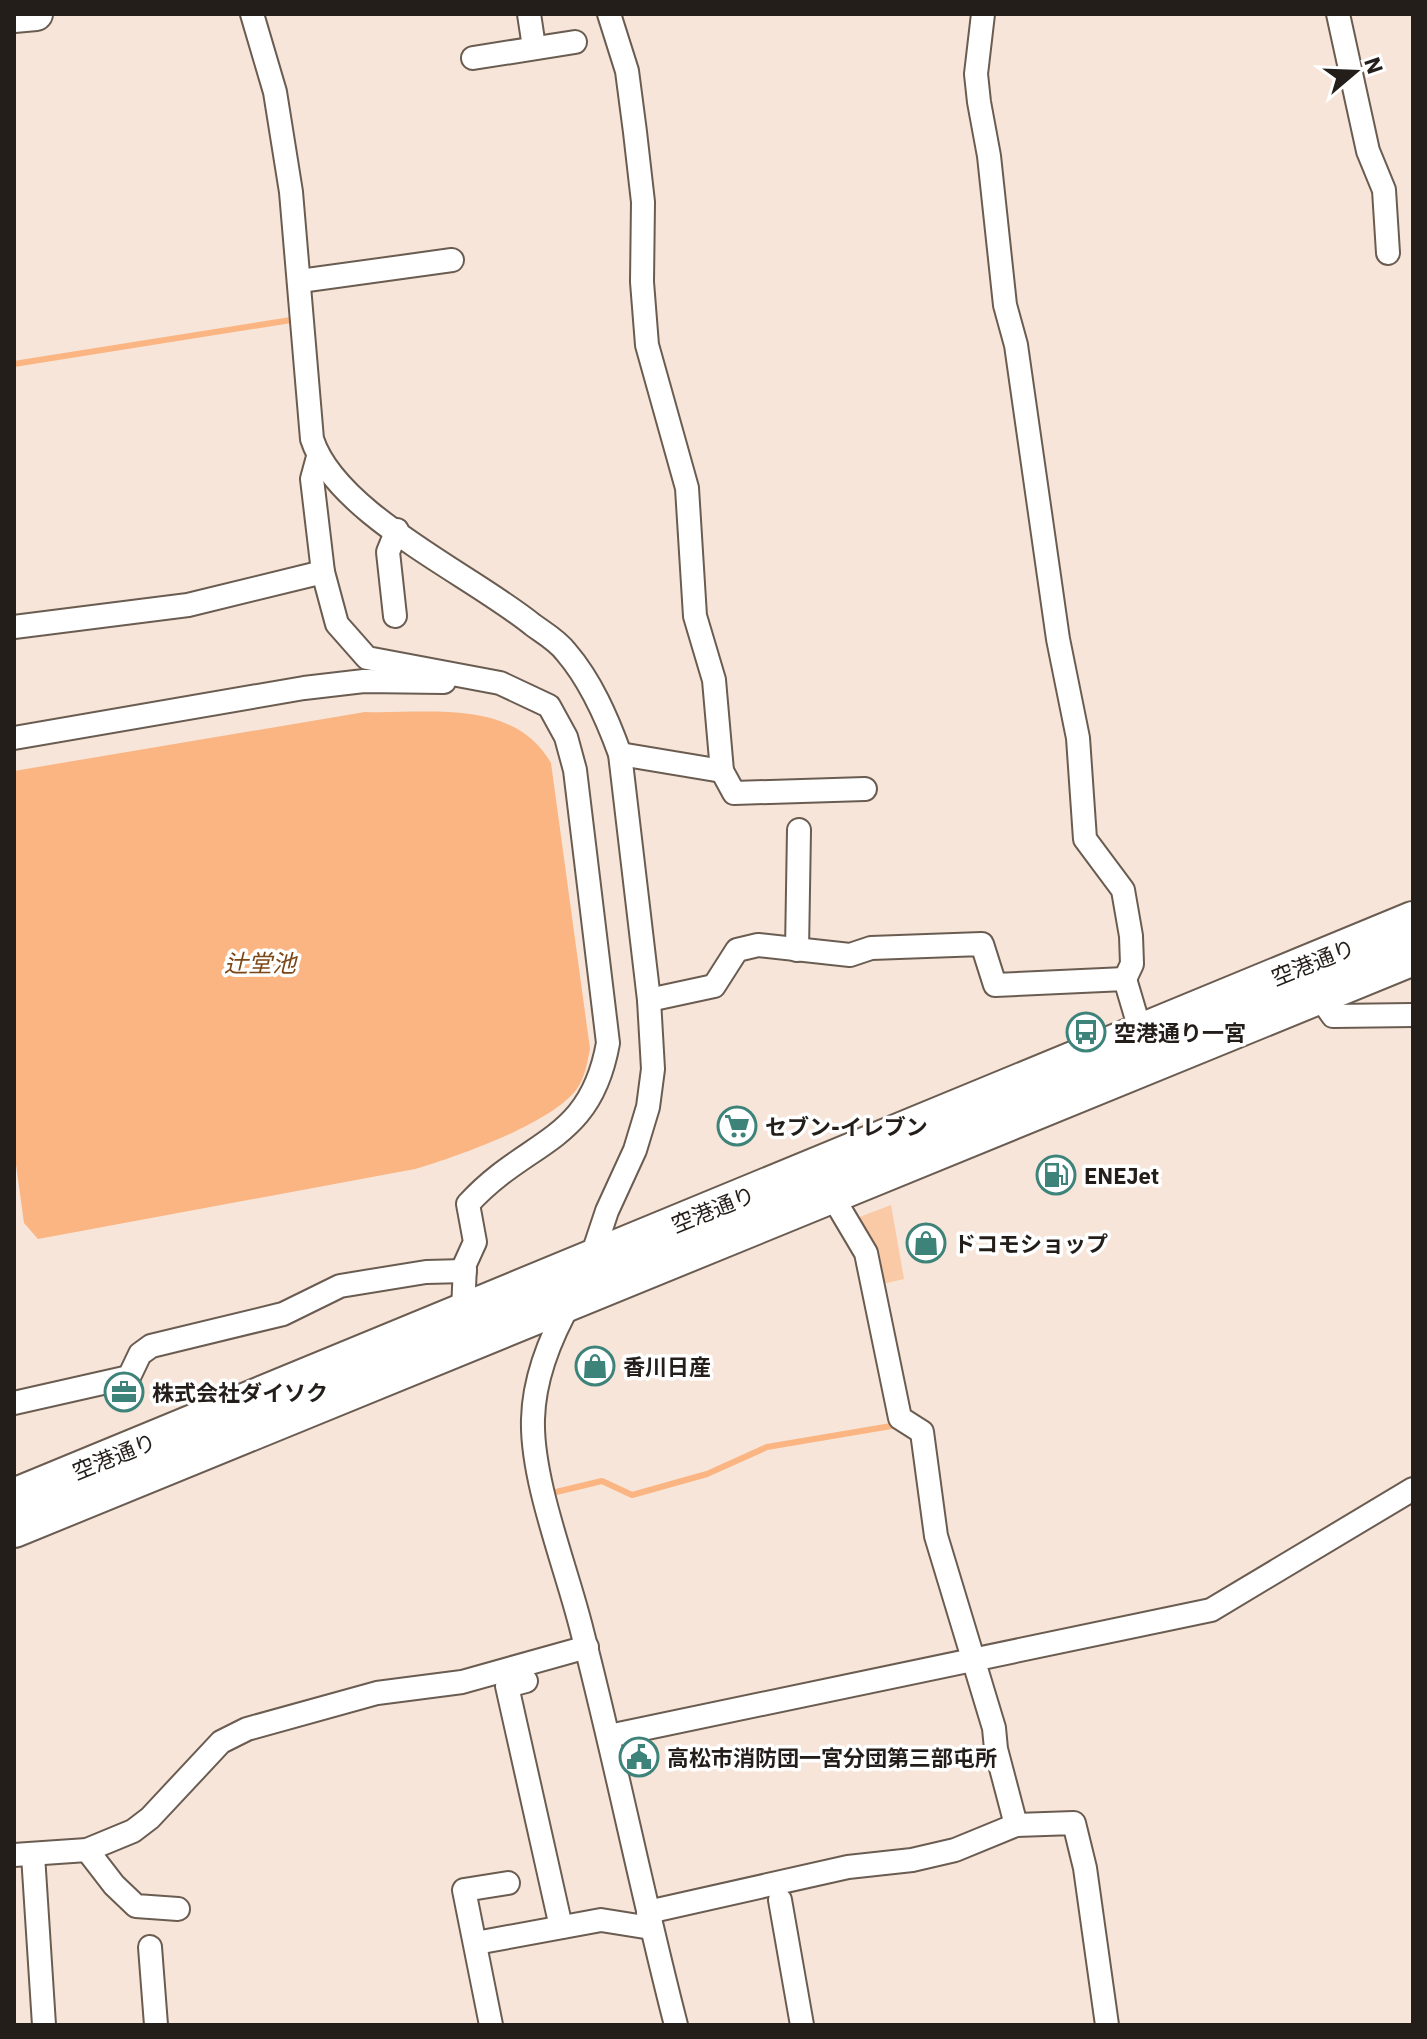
<svg xmlns="http://www.w3.org/2000/svg" width="1427" height="2039" viewBox="0 0 1427 2039" font-family="'IBM Plex Sans','Noto Sans JP',sans-serif">
	<style>
		.green { fill: #fac9a6 }
		.water { fill: #fab583 }
		.lines { fill: none; stroke-linecap: round; stroke-linejoin: round }
		.stream { stroke: #fab583; stroke-width: 6 }
		.minor-casing { stroke: #6a5c51; stroke-width: 26 }
		.secondary-casing { stroke: #6a5c51; stroke-width: 36 }
		.trunk-casing { stroke: #6a5c51; stroke-width: 42 }
		.minor { stroke: #fff; stroke-width: 22 }
		.secondary { stroke: #fff; stroke-width: 32 }
		.trunk { stroke: #fff; stroke-width: 38 }
		.labels { text-anchor: middle; dominant-baseline: central; stroke-width: 7; stroke-linejoin: round; paint-order: stroke }
		.street-label { font-size: 22px; fill: #241e1a; stroke: #fff }
		.poi-label { font-size: 22px; font-weight: bold; fill: #241e1a; stroke: #fff; text-anchor: start }
		.water-label { font-size: 24px; font-style: italic; fill: #7d4617; stroke: #fff }
	</style>
	<rect width="100%" height="100%" fill="#f6e5d8"/>
	<path class="green" d="M891 1205 904 1279 878 1285 857 1218Z"/>
	<path class="water" d="M365 712C431 714 513 698 551 763L590 1049C587 1063 585 1078 576 1090 550 1124 456 1157 415 1169L38 1239 24 1223 14 1150V771Z"/>
	<g class="lines">
		<g class="stream">
			<path d="M14 364 291 320"/>
			<path d="M556 1492 602 1481 632 1495 707 1474 767 1447 897 1425"/>
		</g>
		<defs>
			<g id="minor">
				<path d="M252 14 275 92 291 192 312 439C336 514 472 575 533 625 544 633 558 641 566 652 591 681 607 718 620 754L649 1000 653 1069 648 1107 635 1150 607 1211 589 1265"/>
				<path d="M529 14 534 47"/>
				<path d="M609 14 627 71 635 132 643 202 642 282 647 345 687 488 695 616 714 680 722 771 734 793 865 789"/>
				<path d="M983 14 976 74 979 102 989 156 1005 305 1016 345 1058 639 1078 738 1085 839 1123 890 1131 936 1132 964 1125 979"/>
				<path d="M1338 14 1368 151 1384 190 1388 253"/>
				<path d="M473 58 575 42"/>
				<path d="M300 281 452 260"/>
				<path d="M318 457 312 479 323 572 337 624 367 658 500 683 549 706 566 737 575 770 608 1043C590 1144 528 1138 468 1204L475 1242 465 1264 463 1312"/>
				<path d="M395 616 388 552 397 530"/>
				<path d="M14 627 188 605 323 572"/>
				<path d="M14 738 304 688 364 681 444 682"/>
				<path d="M620 754 722 771"/>
				<path d="M797 950 799 830"/>
				<path d="M1318 995 1333 1016 1413 1015"/>
				<path d="M649 1000 714 986 737 950 758 945 850 955 871 948 982 944 995 985 1125 979 1141 1033"/>
				<path d="M831 1194 866 1253 900 1418 922 1432 936 1536 994 1728 996 1749 1016 1825"/>
				<path d="M572 1299C552 1334 534 1378 533 1419 531 1481 567 1569 582 1631 616 1762 642 1894 676 2025"/>
				<path d="M14 1403 129 1377 140 1354 151 1346 283 1314 340 1286 426 1272 465 1271"/>
				<path d="M526 1681 507 1686 561 1927"/>
				<path d="M609 1736 1211 1610 1413 1489"/>
				<path d="M87 1850 114 1885 136 1906 178 1909"/>
				<path d="M14 1855 87 1850 133 1831 150 1818 221 1742 247 1729 377 1693 462 1682 587 1647"/>
				<path d="M33 1855 44 2025"/>
				<path d="M780 1900 802 2025"/>
				<path d="M648 1912 848 1867 912 1860 955 1850 1016 1825 1074 1823 1085 1868 1107 2025"/>
				<path d="M476 1943 601 1920 651 1928"/>
				<path d="M150 1947 156 2025"/>
				<path d="M491 2025 464 1890 508 1883"/>
			</g>
			<path id="secondary" d="M14 16 36 14"/>
			<g id="trunk">
				<path d="M14 1498 1413 921"/>
				<path d="M14 1528 1413 956"/>
			</g>
		</defs>
		<use href="#minor" class="minor-casing"/>
		<use href="#secondary" class="secondary-casing"/>
		<use href="#trunk" class="trunk-casing"/>
		<use href="#minor" class="minor"/>
		<use href="#secondary" class="secondary"/>
		<use href="#trunk" class="trunk"/>
	</g>
	<defs>
		<symbol id="bus-ring" viewBox="-11 -11 22 22"><circle r="9.5" fill="#fff" stroke="#3d8379" stroke-width="1.5"/><path d="M-5-6H5V4H4V6H2V4H-2V6H-4V4H-5ZM-3.5-4V0h7V-4ZM-3.5 1.2v1.5H-2V1.2ZM2 1.2v1.5H3.5V1.2Z" fill="#3d8379"/></symbol>
		<symbol id="supermarket-ring" viewBox="-11 -11 22 22"><circle r="9.5" fill="#fff" stroke="#3d8379" stroke-width="1.5"/><path d="M-6-5.5h2.5l.6 2H6L4.5 2H-2.5L-4.4-4H-6ZM-1.5 3.2a1.3 1.3 0 1 0 .1 0ZM3 3.2a1.3 1.3 0 1 0 .1 0Z" fill="#3d8379"/></symbol>
		<symbol id="fuel-ring" viewBox="-11 -11 22 22"><circle r="9.5" fill="#fff" stroke="#3d8379" stroke-width="1.5"/><path d="M-5.5-6h7V0h2V4h1.3V-2.5L3-4.5l.8-.8L6-3V5H2.5V1h-1V6h-7ZM-4.2-4.7v3.2H.2V-4.7Z" fill="#3d8379"/></symbol>
		<symbol id="shop-ring" viewBox="-11 -11 22 22"><circle r="9.5" fill="#fff" stroke="#3d8379" stroke-width="1.5"/><path d="M-5-2.5h2.3a2.7 3.5 0 0 1 5.4 0H5L5.5 6h-11ZM-1.5-2.5h3a1.5 2.3 0 0 0-3 0Z" fill="#3d8379"/></symbol>
		<symbol id="office-ring" viewBox="-11 -11 22 22"><circle r="9.5" fill="#fff" stroke="#3d8379" stroke-width="1.5"/><path d="M-6-3h4V-5.5h4V-3h4V5H-6ZM-1-4.5V-3h2v-1.5ZM-6 0V1H6V0Z" fill="#3d8379"/></symbol>
		<symbol id="civic-ring" viewBox="-11 -11 22 22"><circle r="9.5" fill="#fff" stroke="#3d8379" stroke-width="1.5"/><path d="M-.6-6.5H3V-4.5H.6V-3L4-1V1h2V6H-6V1h2V-1L-.6-3ZM-1.2 2.5V6h2.4V2.5Z" fill="#3d8379"/></symbol>
	</defs>
	<g fill-rule="evenodd">
		<use href="#bus-ring" x="1064" y="1010" width="44" height="44"/>
		<use href="#supermarket-ring" x="715" y="1104" width="44" height="44"/>
		<use href="#fuel-ring" x="1034" y="1153" width="44" height="44"/>
		<use href="#shop-ring" x="904" y="1221" width="44" height="44"/>
		<use href="#shop-ring" x="573" y="1344" width="44" height="44"/>
		<use href="#office-ring" x="102" y="1370" width="44" height="44"/>
		<use href="#civic-ring" x="617" y="1735" width="44" height="44"/>
	</g>
	<g class="labels">
		<g class="street-label">
			<text transform="translate(1313 962) rotate(-22)">空港通り</text>
			<text transform="translate(713 1209) rotate(-22)">空港通り</text>
			<text transform="translate(114 1456) rotate(-22)">空港通り</text>
		</g>
		<g class="poi-label">
			<text x="1114" y="1032">空港通り一宮</text>
			<text x="765" y="1126">セブン-イレブン</text>
			<text x="1084" y="1175">ENEJet</text>
			<text x="954" y="1243">ドコモショップ</text>
			<text x="623" y="1366">香川日産</text>
			<text x="152" y="1392">株式会社ダイソク</text>
			<text x="667" y="1757">高松市消防団一宮分団第三部屯所</text>
		</g>
		<g class="water-label">
			<text x="260" y="963">辻堂池</text>
		</g>
	</g>
	<rect width="1427" height="2039" fill="none" stroke="#241e1a" stroke-width="32"/>
	<g transform="translate(1355 72) rotate(71)" stroke="#ffffff" stroke-width="6" paint-order="stroke">
	<path d="M0-6L14 30L0 20L-14 30Z" fill="#241e1a"/>
	<text y="-12" font-size="22" font-weight="bold" text-anchor="middle" fill="#241e1a">N</text>
	</g>
</svg>
